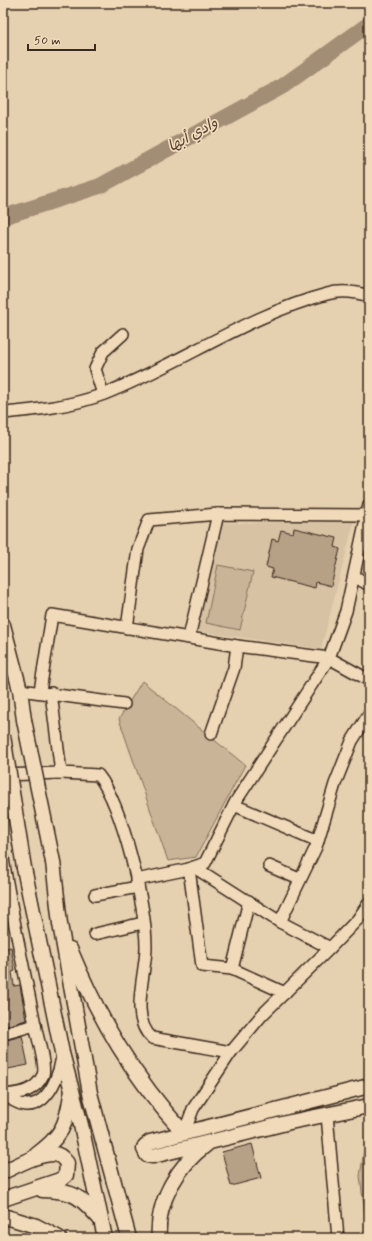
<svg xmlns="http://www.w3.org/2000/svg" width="372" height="1241" viewBox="0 0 372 1241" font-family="Mynerve,'Playpen Sans Arabic',sans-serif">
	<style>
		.built { fill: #d7c2a4 }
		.green { fill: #c9b497; stroke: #826f5a }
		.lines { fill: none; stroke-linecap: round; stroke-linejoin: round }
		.river { stroke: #a28d75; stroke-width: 16 }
		.building { fill: #b6a187; stroke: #3b2a1e }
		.minor-casing { stroke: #3b2a1e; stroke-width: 14 }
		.major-casing { stroke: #3b2a1e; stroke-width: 17 }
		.minor { stroke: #f0dab9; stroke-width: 11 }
		.major { stroke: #f0dab9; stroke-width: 14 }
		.major-bridge-casing { stroke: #3b2a1e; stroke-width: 17; stroke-linecap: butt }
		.major-bridge { stroke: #f0dab9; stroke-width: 14 }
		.labels { text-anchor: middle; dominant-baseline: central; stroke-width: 3.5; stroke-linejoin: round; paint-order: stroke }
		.water-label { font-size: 15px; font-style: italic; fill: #554334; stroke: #f0dab9 }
	</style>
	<rect width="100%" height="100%" fill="#e5d0b0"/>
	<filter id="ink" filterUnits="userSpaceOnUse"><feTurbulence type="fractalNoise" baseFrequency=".025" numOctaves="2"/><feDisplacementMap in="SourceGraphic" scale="8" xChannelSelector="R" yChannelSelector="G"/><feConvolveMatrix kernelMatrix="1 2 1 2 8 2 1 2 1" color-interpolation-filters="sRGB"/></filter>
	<g filter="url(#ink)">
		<path class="built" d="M354 522 321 649 196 631 220 523Z"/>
		<g class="green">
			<path d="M218 565 253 572 240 630 206 623Z"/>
			<path d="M142 681 245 765 196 857 168 861 119 719Z"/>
			<path d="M369 1118V1238H368L360 1176Z"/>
		</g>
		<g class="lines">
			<path class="river" d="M3 217 100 186 283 86 369 24"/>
		</g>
		<g class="building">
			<path d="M294 528 337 538 335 547 340 549 331 586 316 582 315 588 271 577 273 569 266 567 272 539 278 541 281 530 293 533Z"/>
			<path d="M11 947 15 971 12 972 14 986 20 985 26 1020 3 1027V949Z"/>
			<path d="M22 1036 28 1065 3 1070V1041Z"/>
			<path d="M252 1144 261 1178 231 1186 222 1152Z"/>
		</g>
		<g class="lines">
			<defs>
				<g id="minor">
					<path d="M103 394 95 369 103 352 123 334"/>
					<path d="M3 413C37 410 72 406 104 394 180 364 248 315 327 294 341 290 356 292 369 296"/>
					<path d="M354 576 369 585"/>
					<path d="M127 628 138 549 149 520 218 514 367 515"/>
					<path d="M189 637 218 514"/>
					<path d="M20 690 124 704"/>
					<path d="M40 691 52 615 237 646 329 658 369 680"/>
					<path d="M51 693 61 773 98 775C123 806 146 907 146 947 146 974 129 1018 152 1038L231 1052"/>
					<path d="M211 734 234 668 237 646"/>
					<path d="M3 775 61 773"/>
					<path d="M234 805 318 841"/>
					<path d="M3 858C12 917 25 975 37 1034 39 1042 46 1068 43 1075 35 1092 21 1093 5 1095"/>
					<path d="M269 866 299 879"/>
					<path d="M194 867 280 922 330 948"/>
					<path d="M189 869 202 966 232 969 285 993"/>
					<path d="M136 880 189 869 205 863 236 801 329 658 346 611 369 505"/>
					<path d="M95 895 138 887"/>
					<path d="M280 922 316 847 335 784 352 741 369 714"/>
					<path d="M95 934 143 923"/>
					<path d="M232 969 249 901"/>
					<path d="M3 1034 35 1025"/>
					<path d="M3 1092C35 1125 57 1089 62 1057"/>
					<path d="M327 1115 338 1238"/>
					<path d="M184 1133 193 1109 231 1052 262 1015 330 948 358 919 369 903"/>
				</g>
				<g id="major">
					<path d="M3 625 20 690 24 720"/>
					<path d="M53 862 60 924 90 1093 129 1238"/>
					<path d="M24 868 62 1053 81 1125 105 1238"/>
					<path d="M70 949C99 1019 133 1077 184 1133"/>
					<path d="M369 1086 150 1142 145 1146 144 1149 147 1155 153 1156 290 1122 369 1106"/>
					<path d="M36 1155C62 1136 66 1126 71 1095"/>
					<path d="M3 1172C18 1165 37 1154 54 1154 60 1154 64 1159 67 1163L66 1175 60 1180 3 1199"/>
					<path d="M42 1190C74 1191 79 1195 100 1219"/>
					<path d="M3 1216 36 1226 59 1238"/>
					<path d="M159 1238C156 1202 178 1165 207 1144"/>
				</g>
			</defs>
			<use href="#minor" class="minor-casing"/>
			<use href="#major" class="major-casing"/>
			<use href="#minor" class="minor"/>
			<use href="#major" class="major"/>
			<defs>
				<g id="major-bridge">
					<path d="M24 720 53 862"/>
					<path d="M3 736 24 868"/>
				</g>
			</defs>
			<use href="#major-bridge" class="major-bridge-casing"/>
			<use href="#major-bridge" class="major-bridge"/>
		</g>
	</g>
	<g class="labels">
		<g class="water-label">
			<text transform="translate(193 135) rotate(-29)">وادي أبها</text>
		</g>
	</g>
	<rect width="372" height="1241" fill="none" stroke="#f0dab9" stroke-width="16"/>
	<rect x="8" y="8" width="356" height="1225" fill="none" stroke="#3b2a1e" stroke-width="1.5" filter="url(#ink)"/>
	<path d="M28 44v6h67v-6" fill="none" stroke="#3b2a1e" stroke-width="2"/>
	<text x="34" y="44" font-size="12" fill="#3b2a1e" stroke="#f0dab9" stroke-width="3" paint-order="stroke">50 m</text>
</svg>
